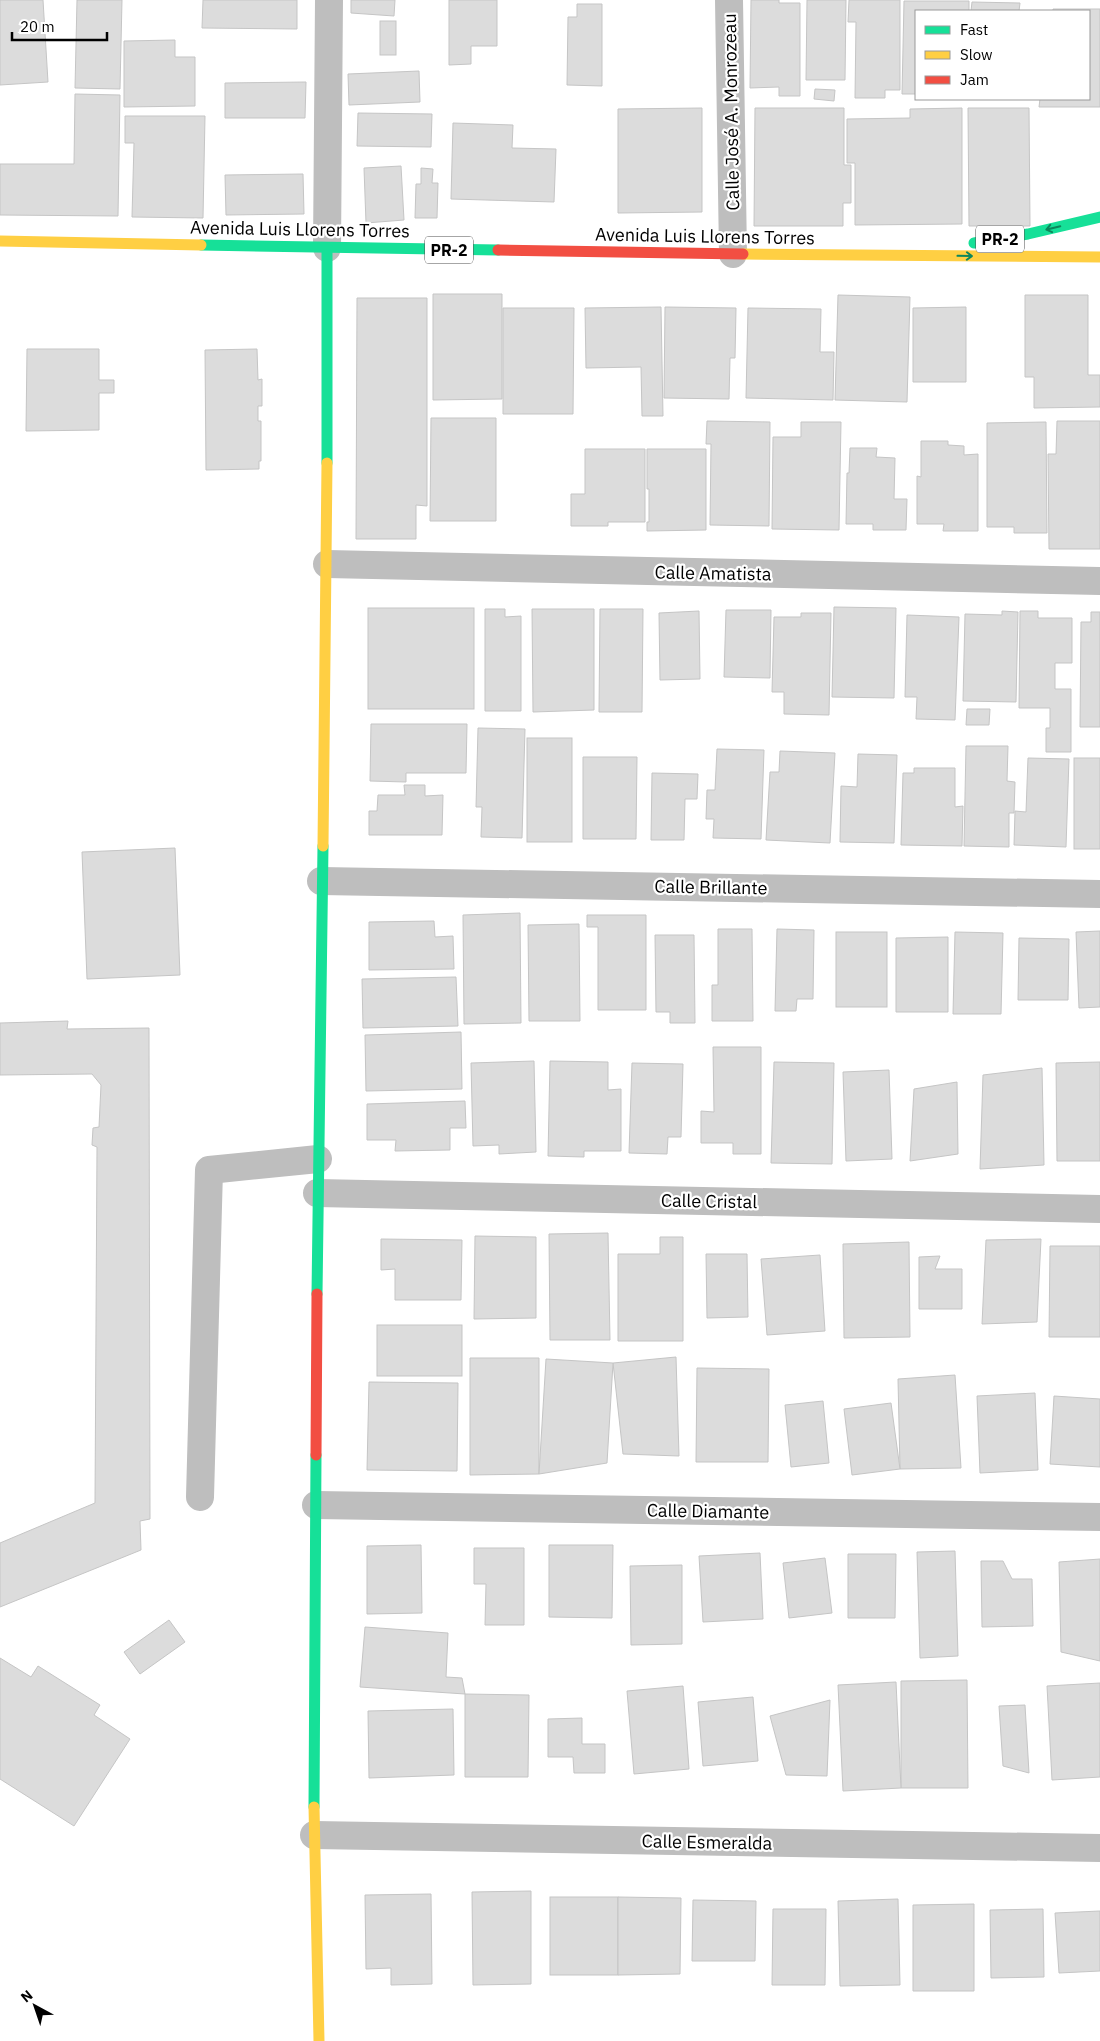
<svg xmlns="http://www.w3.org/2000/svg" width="1100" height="2041" viewBox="0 0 1100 2041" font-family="'IBM Plex Sans',sans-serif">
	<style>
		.building { fill: #dcdcdc; stroke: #c5c5c5 }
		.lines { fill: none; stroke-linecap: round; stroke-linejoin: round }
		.street { stroke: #bebebe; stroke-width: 28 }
		.fast { stroke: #16e098; stroke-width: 11 }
		.slow { stroke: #ffcf43; stroke-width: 11 }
		.jam { stroke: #f24e42; stroke-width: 11 }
		.oneway { stroke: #0d865b }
		.labels { text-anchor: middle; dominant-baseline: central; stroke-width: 4.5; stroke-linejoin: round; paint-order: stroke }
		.shield { fill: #fff; stroke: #4c4c4c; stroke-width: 1 }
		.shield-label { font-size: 16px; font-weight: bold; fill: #000 }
		.street-label { font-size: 18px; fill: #000; stroke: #fff }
	</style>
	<rect width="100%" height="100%" fill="#fff"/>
	<g class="building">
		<path d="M0 0H43L48 82 0 85Z"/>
		<path d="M77 0H122L120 89 75 88Z"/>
		<path d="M203 0H297V29L202 28Z"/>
		<path d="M351 0H395L394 16 351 13Z"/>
		<path d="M449 0H497V46H471V64L449 65Z"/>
		<path d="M751 0H779V3H800V96H779V87L750 88Z"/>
		<path d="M807 0H846L845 80H806Z"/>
		<path d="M849 0H900V90H885V98H855L856 22H848Z"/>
		<path d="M904 1H969V11H916V94H902Z"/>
		<path d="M972 2 1020 3 1019 11H971Z"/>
		<path d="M577 4H602V86L567 85 568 17H577Z"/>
		<path d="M1053 9H1100V107H1039L1040 99H1089V11H1053Z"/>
		<rect x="380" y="21" width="16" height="34"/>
		<path d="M175 40V57H195V106L124 107V41Z"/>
		<path d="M419 71 420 102 349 105 348 74Z"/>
		<path d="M306 82 305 118H225V83Z"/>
		<path d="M815 89 835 90 834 101 814 99Z"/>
		<path d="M75 94 120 95 118 216 0 215V164H74Z"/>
		<path d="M702 108V212L618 213V109Z"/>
		<path d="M755 108H844V165H851V203H843V226H754Z"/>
		<path d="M962 108V224L855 225V163H847V119L910 118V109Z"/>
		<path d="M968 108H1029L1030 226H969Z"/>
		<path d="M358 113 432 114 431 147 357 146Z"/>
		<path d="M125 116H205L203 218 132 217 134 143H125Z"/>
		<path d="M453 123 513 125 512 148 556 149 554 202 451 199Z"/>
		<path d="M401 166 404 220 366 223 364 168Z"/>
		<path d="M421 168 433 169 432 183H438L437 218H415L416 184H421Z"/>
		<path d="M303 174 304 214 226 215 225 175Z"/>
		<path d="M433 294H502V399L433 400Z"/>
		<path d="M838 295 910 297 907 402 835 400Z"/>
		<path d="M1025 295H1088V375H1100V407L1034 408V377H1025Z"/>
		<path d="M357 298H427V506L416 505V539H356Z"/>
		<path d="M661 307 663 416H642L641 367 586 368 585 308Z"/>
		<path d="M665 307 736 308 735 358H730L729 399 664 398Z"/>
		<path d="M966 307V382H913V308Z"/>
		<path d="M503 308H574L573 414H503Z"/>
		<path d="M748 308 821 309 820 352H834L833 400 746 398Z"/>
		<path d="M27 349H99V380H114V393H99V430L26 431Z"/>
		<path d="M257 349 258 380 262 379V406H258V421H261V461H259V469L206 470 205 350Z"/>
		<path d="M431 418H496V521H430Z"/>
		<path d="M707 421 770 422 769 526 710 525 711 444H706Z"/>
		<path d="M1057 421H1100V549H1049L1048 454H1056Z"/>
		<path d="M801 422H841L839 530 772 529 773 437H801Z"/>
		<path d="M1046 422 1047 533H1014V527H987V423Z"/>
		<path d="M921 441H948V445L964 446V455L978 454V531H943L944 524H917V476L921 477Z"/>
		<path d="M850 448H877L876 457 895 458 894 499H907L906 530H873V524H846L847 473H849Z"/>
		<path d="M585 449H645V522H608V526H571V494H585Z"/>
		<path d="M647 449H706V530L647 531V522H649V489H647Z"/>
		<path d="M834 607 896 608 894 698 832 697Z"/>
		<rect x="368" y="608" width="106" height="101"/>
		<path d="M485 609H505V617L521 616V711H485Z"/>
		<path d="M532 609H594V710L533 712Z"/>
		<path d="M600 609H643L642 712H599Z"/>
		<path d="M726 610H771L770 678 724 677Z"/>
		<path d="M699 611 700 679 660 680 659 613Z"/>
		<path d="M1002 611 1018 612 1016 702 963 701 965 614 1002 615Z"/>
		<path d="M1020 611H1038V618H1072V663H1055V689H1071V752H1046V728H1050V708H1019Z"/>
		<path d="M1091 612H1100V727H1080L1081 622H1091Z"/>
		<path d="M801 613H831L829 715 784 714V692H772L774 617H801Z"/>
		<path d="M907 615 959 617 955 720 916 719 917 697H905Z"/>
		<path d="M967 709H990L989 725H966Z"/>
		<path d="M371 724H467L466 773H406V782L370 781Z"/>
		<path d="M478 728 525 729 522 838 481 837 482 807H476Z"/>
		<rect x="527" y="738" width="45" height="104"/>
		<path d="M966 746H1008L1007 781 1015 782 1014 813H1009V847L964 846Z"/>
		<path d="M717 749 764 750 761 839 713 838 714 819H706L707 790H715Z"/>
		<path d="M780 751 835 753 830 843 766 840 770 772H779Z"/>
		<path d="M858 754 897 755 894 843 840 842 841 786 857 787Z"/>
		<path d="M583 757H637L636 839H583Z"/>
		<path d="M1028 758 1069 759 1066 847 1014 845 1015 811 1026 812Z"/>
		<rect x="1074" y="758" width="26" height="91"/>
		<path d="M914 768H955V807L963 806 962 846 901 845 903 773H914Z"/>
		<path d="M652 773 698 774 697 799H685L684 840H651Z"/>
		<path d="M404 785H425V796L443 795 442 835H369V811H377L378 795H405Z"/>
		<path d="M175 848 180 975 87 979 82 852Z"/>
		<path d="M520 913 521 1023 464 1024 463 915Z"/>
		<path d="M587 915H646V1010H598V927H587Z"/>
		<path d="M434 921 435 937 453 936 454 969 369 970V922Z"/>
		<path d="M579 924 580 1021H529L528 925Z"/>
		<path d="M718 929H752L753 1021H712V985H718Z"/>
		<path d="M777 929 814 930 813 999H797L796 1011H775Z"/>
		<path d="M1100 931V1007L1079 1008 1076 932Z"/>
		<rect x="836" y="932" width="51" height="75"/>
		<path d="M955 932 1003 933 1001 1014H953Z"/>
		<path d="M655 935H694L695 1023H670V1012H656Z"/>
		<path d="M948 937V1012H896V938Z"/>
		<path d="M1019 938 1069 939 1068 1000H1018Z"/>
		<path d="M456 977 458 1026 363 1028 362 979Z"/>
		<path d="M68 1021 67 1029 149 1028 150 1519 140 1521 141 1550 0 1607V1543L95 1503 97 1147 92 1145 93 1128 99 1127 101 1085 92 1074 0 1075V1023Z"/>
		<path d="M461 1032 462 1089 366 1091 365 1035Z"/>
		<path d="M713 1047H761V1154H733V1143H701V1111L714 1112Z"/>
		<path d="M534 1061 536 1152 499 1154V1145L473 1146 471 1063Z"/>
		<path d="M550 1061 608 1062V1090L621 1089V1151H584V1157L548 1156Z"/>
		<path d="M774 1062 834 1063 832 1164 771 1163Z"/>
		<path d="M1100 1062V1161H1057L1056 1063Z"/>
		<path d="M632 1063 683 1064 681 1137H668L667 1154 629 1153Z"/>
		<path d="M1042 1068 1044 1165 980 1169 983 1075Z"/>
		<path d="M889 1070 892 1159 846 1161 843 1072Z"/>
		<path d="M957 1082 958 1154 910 1161 914 1089Z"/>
		<path d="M465 1101 466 1128H450V1150L395 1151 396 1140H367V1104Z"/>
		<path d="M608 1233 610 1340H550L549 1234Z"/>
		<path d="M475 1236 536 1237V1318L474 1319Z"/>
		<path d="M660 1237H683V1341H618V1254H660Z"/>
		<path d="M381 1239 462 1240 461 1300H395V1269L381 1270Z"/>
		<path d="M1041 1239 1037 1322 982 1324 986 1240Z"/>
		<path d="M909 1242 910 1337 844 1338 843 1244Z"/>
		<path d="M1050 1246H1100V1337H1049Z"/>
		<path d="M706 1254H747L748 1317 707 1318Z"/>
		<path d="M820 1255 825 1331 767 1335 761 1259Z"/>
		<path d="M940 1256 935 1269H962V1309H919V1257Z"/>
		<rect x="377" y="1325" width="85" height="51"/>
		<path d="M676 1357 679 1456 623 1454 613 1363Z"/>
		<path d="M470 1358H539V1474L470 1475Z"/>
		<path d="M546 1359 613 1363 607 1463 539 1474Z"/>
		<path d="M697 1368 769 1369 768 1462H696Z"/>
		<path d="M955 1375 961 1468 900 1469 898 1379Z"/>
		<path d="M369 1382 458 1383 457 1471 367 1470Z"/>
		<path d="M1035 1393 1038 1470 980 1473 977 1396Z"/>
		<path d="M1054 1396 1100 1399V1467L1050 1464Z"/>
		<path d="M823 1401 829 1463 791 1467 785 1405Z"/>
		<path d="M891 1403 900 1469 852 1475 844 1409Z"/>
		<path d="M421 1545 422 1613 367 1614V1546Z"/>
		<path d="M549 1545H613L612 1618 549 1617Z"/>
		<path d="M474 1548H524V1625H485L486 1584H474Z"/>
		<path d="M955 1551 958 1656 920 1658 917 1552Z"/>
		<path d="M760 1553 763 1619 703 1622 699 1556Z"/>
		<path d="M848 1554H896L895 1618H848Z"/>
		<path d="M825 1558 832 1613 789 1618 783 1563Z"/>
		<path d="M1100 1559V1661L1061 1652 1059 1562Z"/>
		<path d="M981 1561H1003L1012 1579H1032L1033 1626 982 1627Z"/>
		<path d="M682 1565V1644L631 1645 630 1566Z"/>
		<path d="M169 1620 185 1642 140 1674 124 1652Z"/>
		<path d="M365 1627 448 1633 446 1677 462 1678 465 1694 360 1687Z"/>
		<path d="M0 1658 31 1677 38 1666 100 1705 94 1715 130 1739 74 1826 0 1779Z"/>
		<path d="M967 1680 968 1788H901V1681Z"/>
		<path d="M896 1682 901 1788 843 1791 838 1685Z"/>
		<path d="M1100 1683V1777L1052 1780 1047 1686Z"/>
		<path d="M683 1686 689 1769 634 1774 627 1691Z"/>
		<path d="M465 1694 529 1695 528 1777H465Z"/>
		<path d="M753 1697 758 1761 703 1766 698 1702Z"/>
		<path d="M830 1700 827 1776 786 1775 770 1716Z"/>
		<path d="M1025 1705 1029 1773 1003 1766 999 1706Z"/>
		<path d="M453 1709 454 1775 369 1778 368 1711Z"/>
		<path d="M582 1718V1744H605V1773H574L573 1757H548V1719Z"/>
		<path d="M531 1891V1984L473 1985 472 1892Z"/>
		<path d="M431 1894 432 1984 391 1985V1968L366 1969 365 1895Z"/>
		<rect x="550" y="1897" width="68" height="78"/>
		<path d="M618 1897 681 1898 680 1974 618 1975Z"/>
		<path d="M898 1899 900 1985 840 1986 838 1901Z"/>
		<path d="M693 1900 756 1901 755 1961H692Z"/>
		<path d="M974 1904V1991H913V1905Z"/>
		<path d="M773 1909H826L825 1985H772Z"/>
		<path d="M1043 1909 1044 1977 991 1978 990 1910Z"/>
		<path d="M1100 1911V1971L1059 1973 1055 1913Z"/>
	</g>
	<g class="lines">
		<g class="street">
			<path d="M729 0 733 254"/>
			<path d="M327 248 329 0"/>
			<path d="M327 564 1100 581"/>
			<path d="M321 881 1100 894"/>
			<path d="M317 1193 1100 1209"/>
			<path d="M200 1497 209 1170 318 1159"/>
			<path d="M316 1505 1100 1517"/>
			<path d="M314 1835 1100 1848"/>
		</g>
		<g class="fast">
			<path d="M974 243 1028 234 1100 217"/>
			<path d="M201 245 498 250"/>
			<path d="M327 248V463"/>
			<path d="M317 1294 323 846"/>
			<path d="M314 1807 316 1455"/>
		</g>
		<g class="slow">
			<path d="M0 241 201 245"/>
			<path d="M743 254 1100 257"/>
			<path d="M323 846 327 463"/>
			<path d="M314 1807 319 2041"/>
		</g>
		<g class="jam">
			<path d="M498 250 743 254"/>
			<path d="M316 1455 317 1294"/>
		</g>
	</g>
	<defs><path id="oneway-shaft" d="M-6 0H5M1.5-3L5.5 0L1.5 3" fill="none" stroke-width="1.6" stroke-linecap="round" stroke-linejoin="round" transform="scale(1.25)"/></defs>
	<g class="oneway">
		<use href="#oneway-shaft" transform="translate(1053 228) rotate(166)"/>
		<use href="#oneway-shaft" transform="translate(965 256) rotate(1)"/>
	</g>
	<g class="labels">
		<g class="shield">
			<rect x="976" y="225.5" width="48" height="27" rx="4"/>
			<rect x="425" y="236.5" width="48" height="27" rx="4"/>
		</g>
		<g class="shield-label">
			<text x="1000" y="239">PR-2</text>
			<text x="449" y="250">PR-2</text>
		</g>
		<g class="street-label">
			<text transform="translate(731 112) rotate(-91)">Calle José A. Monrozeau</text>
			<text transform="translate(300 229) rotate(1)">Avenida Luis Llorens Torres</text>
			<text transform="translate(705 236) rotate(1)">Avenida Luis Llorens Torres</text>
			<text transform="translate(713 573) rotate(1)">Calle Amatista</text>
			<text transform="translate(711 887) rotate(1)">Calle Brillante</text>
			<text transform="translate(709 1201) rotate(1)">Calle Cristal</text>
			<text transform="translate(708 1511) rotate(1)">Calle Diamante</text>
			<text transform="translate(707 1842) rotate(1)">Calle Esmeralda</text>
		</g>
	</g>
	<rect x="915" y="10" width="175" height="90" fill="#ffffff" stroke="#999999"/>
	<rect x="925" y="26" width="25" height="8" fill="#16e098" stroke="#999999"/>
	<text x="960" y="35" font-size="15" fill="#000000">Fast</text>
	<rect x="925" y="51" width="25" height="8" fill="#ffcf43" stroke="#999999"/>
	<text x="960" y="60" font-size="15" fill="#000000">Slow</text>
	<rect x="925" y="76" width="25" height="8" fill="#f24e42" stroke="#999999"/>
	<text x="960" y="85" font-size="15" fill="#000000">Jam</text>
	<g transform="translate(35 2006) rotate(320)" stroke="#ffffff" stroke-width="4" paint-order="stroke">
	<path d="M0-4L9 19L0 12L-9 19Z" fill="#000000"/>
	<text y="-8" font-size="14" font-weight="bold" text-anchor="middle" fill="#000000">N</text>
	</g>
	<path d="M12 32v8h95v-8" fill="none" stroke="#000000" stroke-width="2.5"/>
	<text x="20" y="32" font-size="15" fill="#000000" stroke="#ffffff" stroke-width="4" paint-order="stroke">20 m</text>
</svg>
